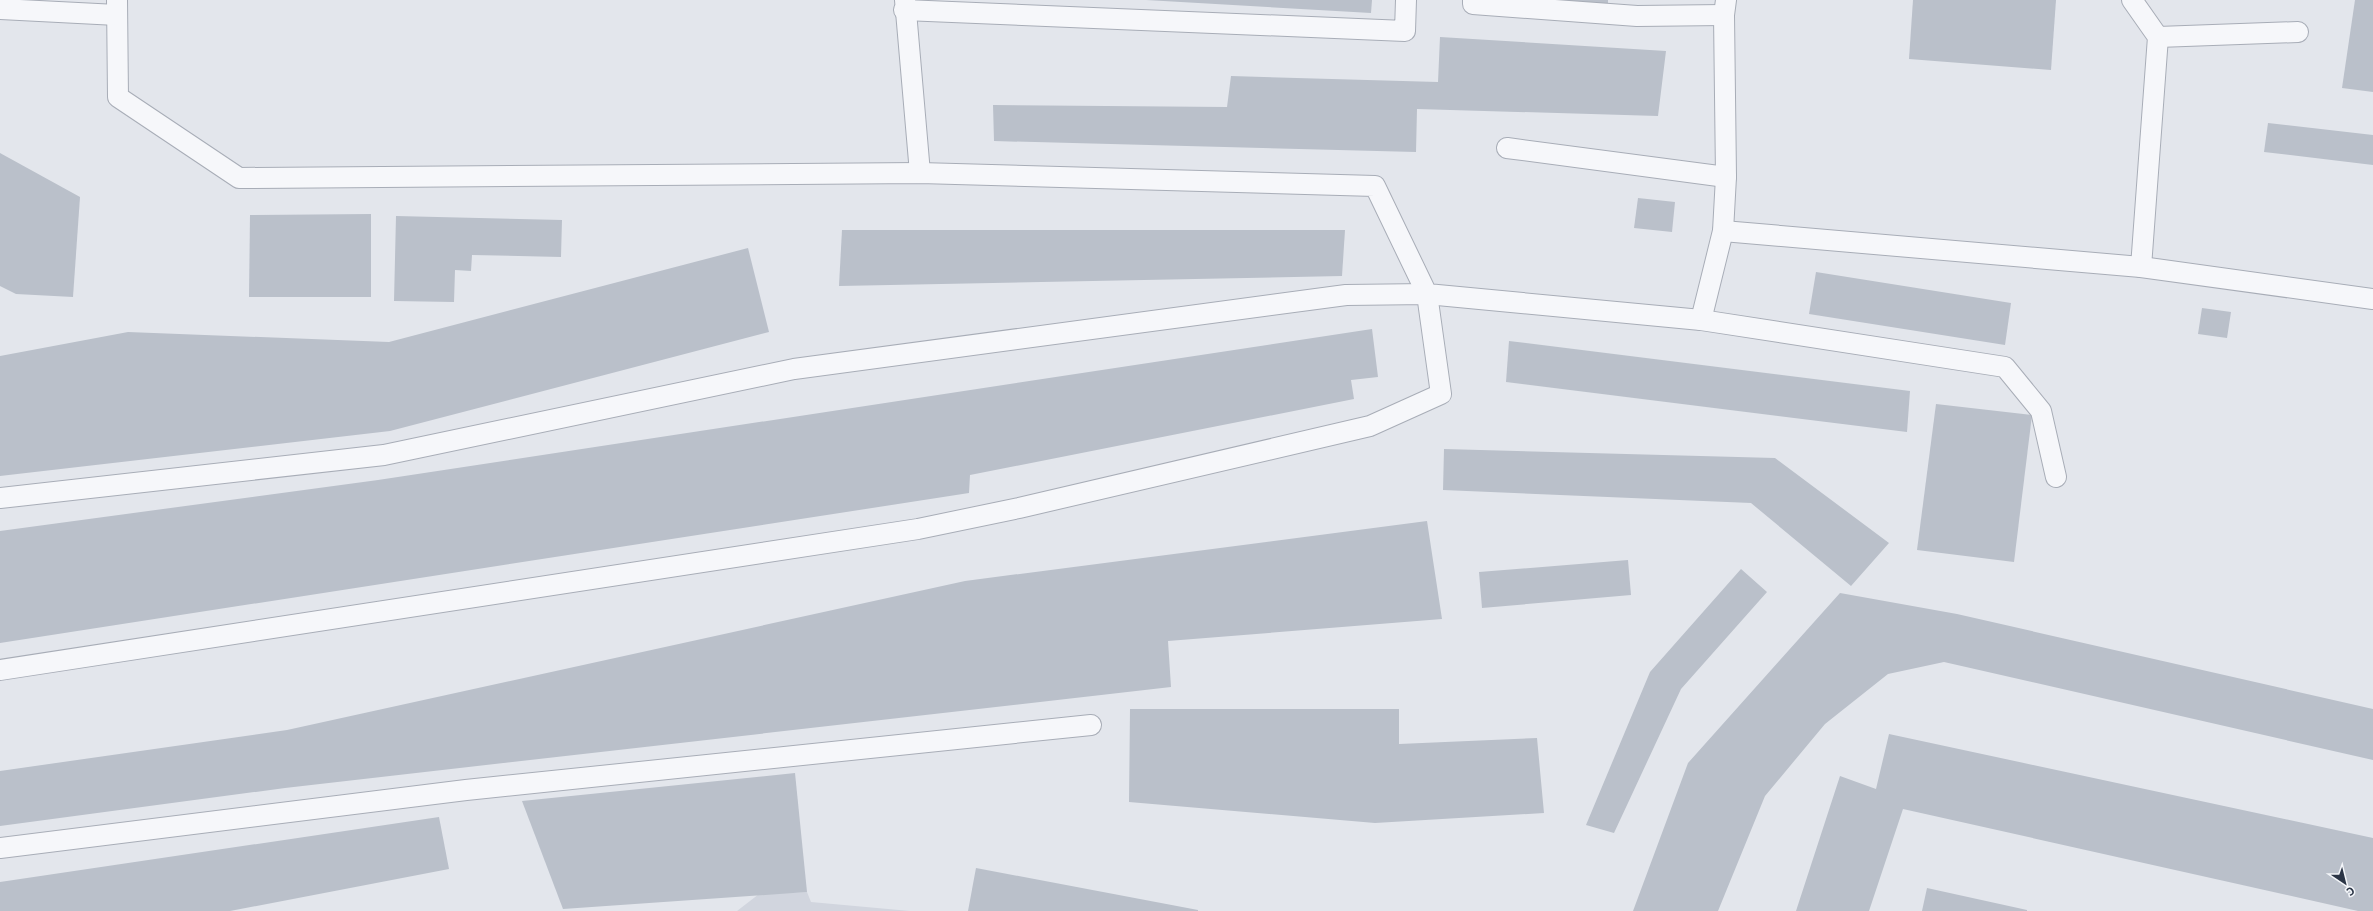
<svg xmlns="http://www.w3.org/2000/svg" width="2373" height="911" viewBox="0 0 2373 911" font-family="'Open Sans',sans-serif">
	<style>
		.built { fill: #d1d5de }
		.building { fill: #bac0ca }
		.lines { fill: none; stroke-linecap: round; stroke-linejoin: round }
		.lane-casing { stroke: #a8adb7; stroke-width: 22 }
		.lane { stroke: #f6f7fa; stroke-width: 20 }
	</style>
	<rect width="100%" height="100%" fill="#e3e6ec"/>
	<path class="built" d="M807 892 811 902 910 911H737L759 894Z"/>
	<g class="building">
		<path d="M1146 0H1372L1371 13Z"/>
		<path d="M1545 0H1608V5Z"/>
		<path d="M1913 0H2056L2051 70 1909 59Z"/>
		<path d="M2355 0H2373V92L2342 88Z"/>
		<path d="M1440 37 1666 51 1658 116 1417 109 1416 152 994 141 993 105 1227 107 1231 76 1438 82Z"/>
		<path d="M2268 123 2373 135V165L2264 152Z"/>
		<path d="M0 153 80 197 73 297 16 294 0 286Z"/>
		<path d="M1638 198 1675 202 1672 232 1634 228Z"/>
		<path d="M371 214V297H249L250 215Z"/>
		<path d="M396 216 562 220 561 257 472 255 471 271 455 270 454 302 394 301Z"/>
		<path d="M842 230H1345L1342 276 839 286Z"/>
		<path d="M748 248 769 332 390 431 0 476V356L128 332 389 342Z"/>
		<path d="M1816 272 2011 303 2005 345 1809 314Z"/>
		<path d="M2202 308 2231 312 2227 338 2198 334Z"/>
		<path d="M1372 329 1378 377 1351 380 1354 399 970 475 969 493 0 643V531L378 480Z"/>
		<path d="M1509 341 1910 391 1907 432 1506 382Z"/>
		<path d="M1936 404 2032 415 2014 562 1917 550Z"/>
		<path d="M1444 449 1775 458 1889 543 1851 586 1751 503 1443 490Z"/>
		<path d="M1427 521 1442 619 1168 641 1171 687 285 788 0 826V771L287 730 965 581Z"/>
		<path d="M1628 560 1631 595 1482 608 1479 572Z"/>
		<path d="M1741 569 1767 592 1681 689 1614 833 1586 825 1650 672Z"/>
		<path d="M1840 593 1957 614 2373 709V760L1944 662 1888 674 1825 724 1765 796 1718 911H1633L1688 763Z"/>
		<path d="M1130 709H1399V744L1537 738 1544 813 1375 823 1129 802Z"/>
		<path d="M1889 734 2373 838V911H2358L1903 809 1869 911H1796L1840 776 1876 789Z"/>
		<path d="M795 773 807 892 563 909 522 801Z"/>
		<path d="M439 817 449 869 230 911H0V882Z"/>
		<path d="M976 868 1198 910V911H968Z"/>
		<path d="M1927 888 2027 910V911H1922Z"/>
	</g>
	<g class="lines">
		<defs>
			<g id="lane">
				<path d="M117 0 118 97 239 178 920 173 1375 186 1427 294 1701 320 1723 231 1726 177 1724 15 1726 0"/>
				<path d="M905 0 920 173"/>
				<path d="M1473 0V4L1637 16 1724 15"/>
				<path d="M2132 0 2158 37 2141 267"/>
				<path d="M0 9 117 15"/>
				<path d="M904 10 1405 31 1406 0"/>
				<path d="M2158 37 2298 32"/>
				<path d="M1507 148 1726 177"/>
				<path d="M1723 231 2141 267 2373 299"/>
				<path d="M1701 320 2005 367 2041 411 2056 477"/>
				<path d="M0 498 384 455 794 369 1346 295 1427 294 1441 394 1370 426 1019 508 918 529 0 670"/>
				<path d="M0 848 466 790 1091 725"/>
			</g>
		</defs>
		<use href="#lane" class="lane-casing"/>
		<use href="#lane" class="lane"/>
	</g>
	<g transform="translate(2345 883) rotate(145)" stroke="#f3f5f9" stroke-width="3" paint-order="stroke">
	<path d="M0-3L7 15L0 10L-7 15Z" fill="#2a3445"/>
	<text y="-6" font-size="11" font-weight="bold" text-anchor="middle" fill="#2a3445">С</text>
	</g>
</svg>
